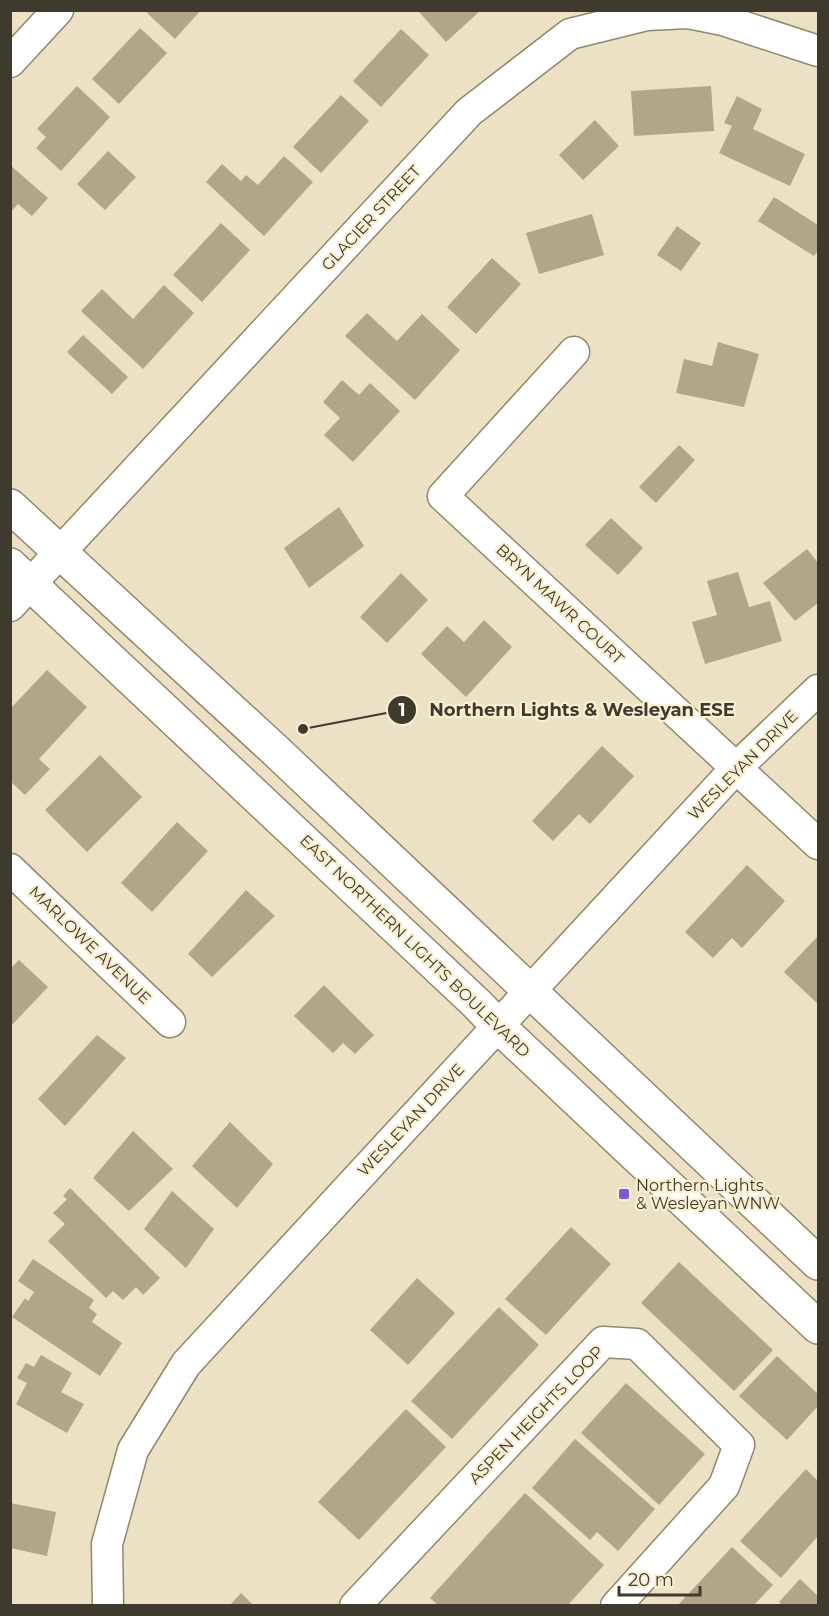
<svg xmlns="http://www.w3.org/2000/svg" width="829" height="1616" viewBox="0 0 829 1616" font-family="Montserrat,sans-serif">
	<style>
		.building { fill: #b1a58a }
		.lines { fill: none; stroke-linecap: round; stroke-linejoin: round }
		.minor-casing { stroke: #92876c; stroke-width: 33 }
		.primary-casing { stroke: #92876c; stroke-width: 36 }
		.minor { stroke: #fff; stroke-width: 30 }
		.primary { stroke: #fff; stroke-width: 33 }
		.poi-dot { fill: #7d59d3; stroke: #fbefd2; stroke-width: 2 }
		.labels { text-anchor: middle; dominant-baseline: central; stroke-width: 4.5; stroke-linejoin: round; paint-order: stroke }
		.street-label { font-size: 16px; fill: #3e3a2e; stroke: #fbefd2 }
		.poi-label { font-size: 16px; fill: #3e3a2e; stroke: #fbefd2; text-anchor: start }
		.leader { fill: none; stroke: #3e3a2e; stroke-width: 2 }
		.callout-dot { fill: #3e3a2e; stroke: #fbefd2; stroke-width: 2 }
		.mark-label { font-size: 18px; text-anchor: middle; font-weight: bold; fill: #fff }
		.callout-label { font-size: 18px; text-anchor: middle; font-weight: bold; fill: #3e3a2e; stroke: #fbefd2; stroke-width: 4.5; stroke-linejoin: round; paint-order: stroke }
	</style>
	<rect width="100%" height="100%" fill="#ede1c5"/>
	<g class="building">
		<path d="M149 10H201L175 39 147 13Z"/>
		<path d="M421 10H481L446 42 419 12Z"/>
		<path d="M140 28 167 53 119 104 92 79Z"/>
		<path d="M401 29 429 55 381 107 353 81Z"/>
		<path d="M77 86 110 117 61 171 36 148 46 137 37 129Z"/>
		<path d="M711 86 714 131 634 136 631 91Z"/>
		<path d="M341 95 369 121 321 173 293 147Z"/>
		<path d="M737 96 762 109 753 129 805 154 790 186 719 153 732 126 724 123Z"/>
		<path d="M595 120 619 146 583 180 559 155Z"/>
		<path d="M108 151 136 177 105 210 77 184Z"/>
		<path d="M284 156 313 182 264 236 206 182 222 164 241 181 246 175 258 185Z"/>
		<path d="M10 165 48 198 32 216 18 204 10 213Z"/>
		<path d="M774 197 818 225V251L814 256 758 221Z"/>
		<path d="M592 214 604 255 539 274 526 233Z"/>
		<path d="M221 223 250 250 202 302 173 275Z"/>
		<path d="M677 226 701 243 681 271 657 255Z"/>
		<path d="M492 258 521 284 476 334 447 307Z"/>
		<path d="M164 285 194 313 143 369 81 311 102 289 133 319Z"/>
		<path d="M367 313 397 341 422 314 460 350 415 400 345 336Z"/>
		<path d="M83 335 128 377 112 394 67 352Z"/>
		<path d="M718 342 759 354 744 407 676 393 684 359 712 366Z"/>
		<path d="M342 380 359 395 370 383 400 411 353 462 324 435 340 418 323 402Z"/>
		<path d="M679 445 695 460 656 503 639 487Z"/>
		<path d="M339 507 364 546 309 588 284 548Z"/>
		<path d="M611 518 643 548 618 575 585 545Z"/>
		<path d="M807 549 818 563V603L795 621 763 583Z"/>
		<path d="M738 572 749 607 770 601 782 641 705 664 692 622 717 615 707 581Z"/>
		<path d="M401 573 428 600 387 643 360 617Z"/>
		<path d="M484 620 512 647 466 697 421 654 447 626 464 642Z"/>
		<path d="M47 670 87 707 39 759 50 769 25 795 10 781V709Z"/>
		<path d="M602 746 634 776 590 824 579 814 553 841 532 821Z"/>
		<path d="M100 755 142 797 87 852 45 810Z"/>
		<path d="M177 822 208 851 152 912 121 883Z"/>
		<path d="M747 865 785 901 742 948 732 938 713 958 685 932Z"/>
		<path d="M246 890 275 916 212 977 188 954Z"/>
		<path d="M817 937 818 939V1004L784 972Z"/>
		<path d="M19 960 48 987 10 1027V969Z"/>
		<path d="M324 985 374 1035 355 1054 343 1043 333 1053 294 1016Z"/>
		<path d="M97 1035 126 1058 65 1126 38 1099Z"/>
		<path d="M230 1122 273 1164 237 1208 192 1166Z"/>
		<path d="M133 1131 173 1169 129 1211 93 1178Z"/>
		<path d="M70 1188 160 1278 143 1295 136 1287 123 1300 113 1291 106 1298 48 1241 65 1224 53 1213 67 1199 63 1196Z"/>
		<path d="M172 1191 214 1229 186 1268 144 1229Z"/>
		<path d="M571 1227 611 1264 546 1335 505 1299Z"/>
		<path d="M33 1259 94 1300 89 1308 97 1314 92 1322 122 1343 100 1376 12 1317 25 1298 28 1301 34 1292 18 1281Z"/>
		<path d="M679 1262 773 1350 734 1391 641 1303Z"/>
		<path d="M417 1278 455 1313 408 1365 370 1330Z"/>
		<path d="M499 1307 539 1345 452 1439 411 1401Z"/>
		<path d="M41 1355 72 1373 61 1392 84 1404 67 1433 16 1404 27 1383 17 1378 26 1363 34 1367Z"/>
		<path d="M777 1356 818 1394V1406L787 1440 739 1396Z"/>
		<path d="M626 1383 705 1454 659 1505 581 1433Z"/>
		<path d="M406 1409 446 1447 359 1540 318 1502Z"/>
		<path d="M575 1439 655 1509 618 1551 597 1532 590 1540 532 1488Z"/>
		<path d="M806 1469 818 1481V1536L781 1578 740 1541Z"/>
		<path d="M525 1493 604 1565 567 1606H439L430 1598Z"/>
		<path d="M10 1503 56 1512 47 1556 10 1548Z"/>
		<path d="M732 1547 773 1585 753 1606H677Z"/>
		<path d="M800 1579 818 1596V1606H783L779 1602Z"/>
		<path d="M241 1593 254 1606H229Z"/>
	</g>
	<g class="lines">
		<defs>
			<g id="minor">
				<path d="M10 62 58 10"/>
				<path d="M574 352 443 496 818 844"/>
				<path d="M10 606 469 112 570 34 647 15 688 13 723 20 818 51"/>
				<path d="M10 869 170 1022"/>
				<path d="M108 1606 107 1544 133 1450 186 1364 737 767 818 690"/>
				<path d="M355 1606 603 1342 637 1344 739 1445 724 1486 616 1606"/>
			</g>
			<g id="primary">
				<path d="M10 506 277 752 818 1263"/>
				<path d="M10 565 477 1004 498 1026 818 1327"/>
			</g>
		</defs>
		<use href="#minor" class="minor-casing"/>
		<use href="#primary" class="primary-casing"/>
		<use href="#minor" class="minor"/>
		<use href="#primary" class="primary"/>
	</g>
	<rect class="poi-dot" x="618" y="1188" width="12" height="12" rx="3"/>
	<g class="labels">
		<g class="street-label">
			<text transform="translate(371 218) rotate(-47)">GLACIER STREET</text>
			<text transform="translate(560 604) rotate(43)">BRYN MAWR COURT</text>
			<text transform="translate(743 765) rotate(-45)">WESLEYAN DRIVE</text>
			<text transform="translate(90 945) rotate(44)">MARLOWE AVENUE</text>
			<text transform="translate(415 946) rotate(44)">EAST NORTHERN LIGHTS BOULEVARD</text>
			<text transform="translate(411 1120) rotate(-47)">WESLEYAN DRIVE</text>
			<text transform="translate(536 1415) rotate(-46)">ASPEN HEIGHTS LOOP</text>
		</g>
		<g class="poi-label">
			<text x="636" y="1185">Northern Lights<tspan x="636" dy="18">&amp; Wesleyan WNW</tspan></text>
		</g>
	</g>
	<path class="leader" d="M303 729L402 710"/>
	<g class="callout-dot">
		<circle cx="303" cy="729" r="6"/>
		<circle cx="402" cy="710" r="15"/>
	</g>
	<g class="mark-label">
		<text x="402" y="716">1</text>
	</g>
	<g class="callout-label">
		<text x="582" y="716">Northern Lights &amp; Wesleyan ESE</text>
	</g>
	<rect width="829" height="1616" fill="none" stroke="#3e3a2e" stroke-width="24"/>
	<path d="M619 1586v9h81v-9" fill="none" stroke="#3e3a2e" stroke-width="3"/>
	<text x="628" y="1586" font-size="18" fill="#3e3a2e" stroke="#fbefd2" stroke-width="4.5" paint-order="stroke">20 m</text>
</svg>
